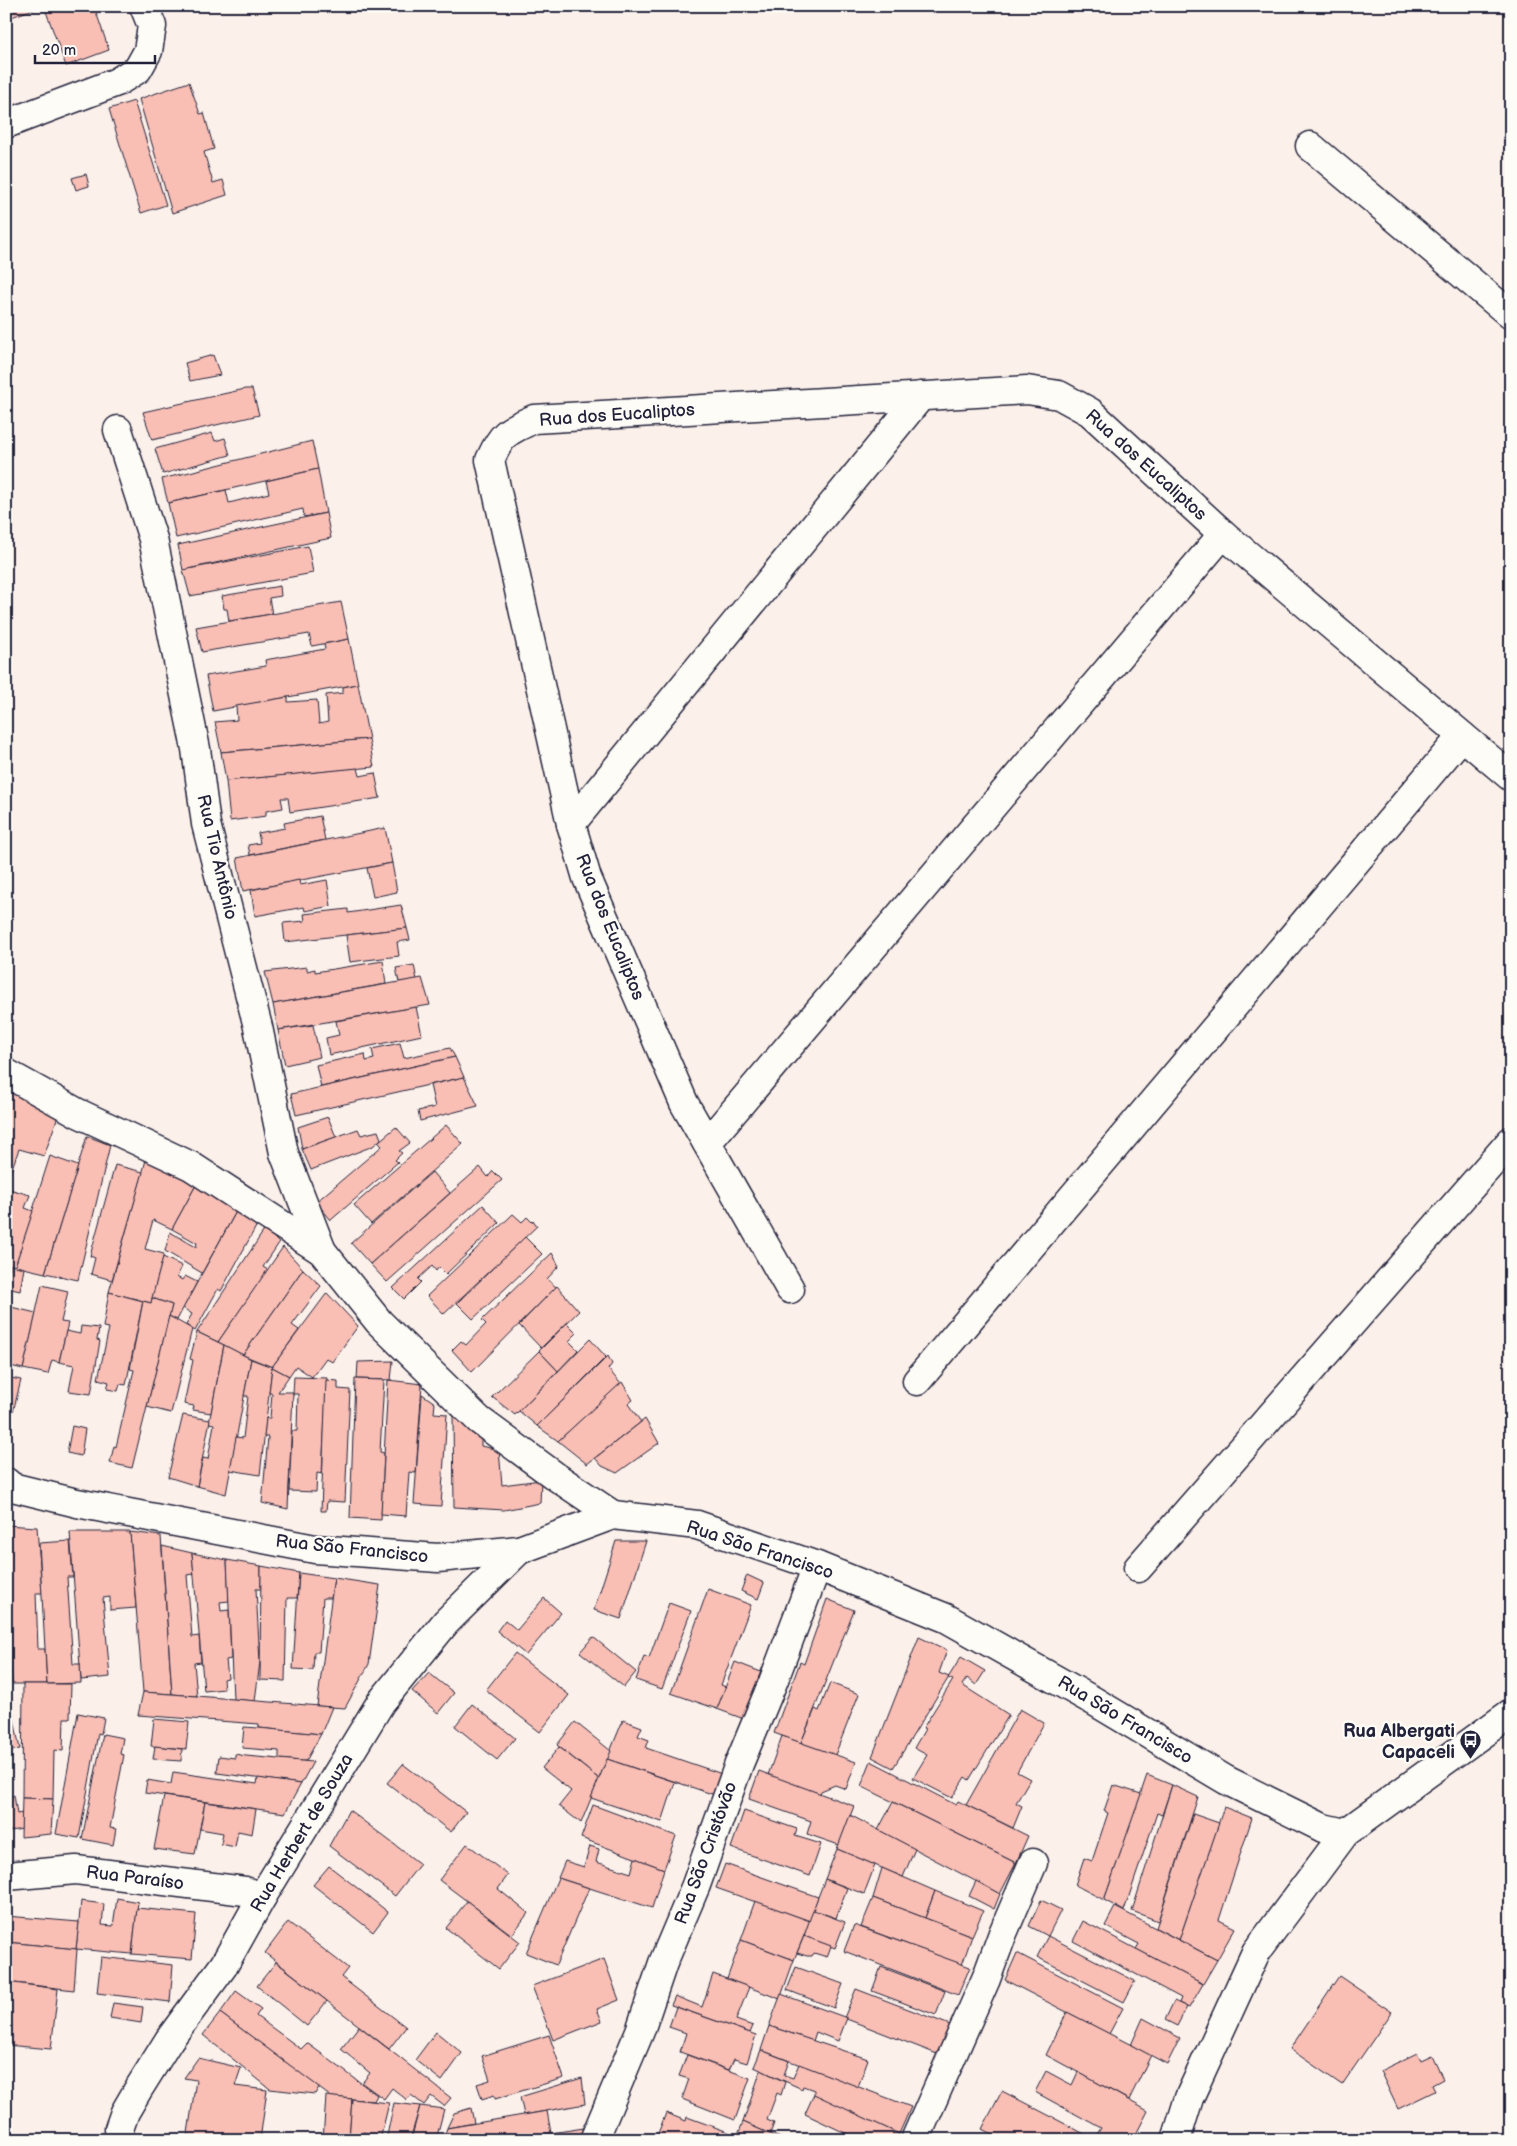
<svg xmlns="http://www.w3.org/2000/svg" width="1517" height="2146" viewBox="0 0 1517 2146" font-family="'Balsamiq Sans',sans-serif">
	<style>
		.building { fill: #f9beb4; stroke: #22223b }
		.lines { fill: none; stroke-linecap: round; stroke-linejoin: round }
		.minor-casing { stroke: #22223b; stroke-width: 31 }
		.minor { stroke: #fdfcf7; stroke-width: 28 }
		.labels { text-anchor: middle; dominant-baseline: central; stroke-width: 4.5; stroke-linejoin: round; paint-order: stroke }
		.street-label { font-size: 18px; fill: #22223b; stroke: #fdfcf7 }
		.poi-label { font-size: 18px; font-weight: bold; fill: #22223b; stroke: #fdfcf7; text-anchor: end }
	</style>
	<rect width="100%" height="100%" fill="#fcf0ea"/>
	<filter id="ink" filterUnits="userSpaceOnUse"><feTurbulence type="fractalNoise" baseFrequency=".02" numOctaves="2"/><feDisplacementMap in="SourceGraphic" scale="10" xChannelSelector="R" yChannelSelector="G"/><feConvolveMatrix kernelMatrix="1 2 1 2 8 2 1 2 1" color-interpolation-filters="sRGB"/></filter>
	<g filter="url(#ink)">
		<g class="building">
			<path d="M6 6H38L39 7 6 19Z"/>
			<path d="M44 6H94L109 50 66 66Z"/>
			<path d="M189 82 200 114 204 113 214 149 204 152 213 183 223 180 227 195 172 213 139 99Z"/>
			<path d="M134 101 166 205 141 213 109 109Z"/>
			<path d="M86 174 89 186 76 190 72 178Z"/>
			<path d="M213 355 220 375 190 381 185 363Z"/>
			<path d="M245 389H252L259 415 152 440 143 412Z"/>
			<path d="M212 433 215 441 225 438 230 455 163 474 155 449Z"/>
			<path d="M312 441 318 469 168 503 162 479Z"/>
			<path d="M318 469 326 513 304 517 303 509 176 538 168 503 226 490 229 503 269 493 266 481Z"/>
			<path d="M326 513 331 538 183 570 178 545Z"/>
			<path d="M308 546 313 573 190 596 183 570Z"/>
			<path d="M280 586 281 596 269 598 272 614 229 621 227 609H224L222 596Z"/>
			<path d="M341 602 349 639 312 646 309 634 202 652 196 627Z"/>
			<path d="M349 639 358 684 213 711 206 676 266 666 265 660 325 649 324 644Z"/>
			<path d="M358 684 369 739 221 752 215 722 237 720 236 706 288 697V702L317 700 319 724 328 722 326 695 343 693V687Z"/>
			<path d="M369 739 374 767 226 781 221 752Z"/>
			<path d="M358 768 360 776 375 773 380 798 290 812 288 798H281L283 808 266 811V816L230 821 226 781Z"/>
			<path d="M320 816 325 840 250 855 248 845 260 843 258 833 285 828 284 823Z"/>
			<path d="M385 828 392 863 243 891 237 858Z"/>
			<path d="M392 863 397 892 373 897 367 868Z"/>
			<path d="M299 880 300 885 327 880 331 906 305 911 304 907 255 916 251 890Z"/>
			<path d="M401 905 407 928 285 942 283 923 305 921 304 914 348 909V913Z"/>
			<path d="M407 928 410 940 397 942 399 956 350 962 346 935Z"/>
			<path d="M383 961 386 984 273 1004 265 972 307 967V971L315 969V972Z"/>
			<path d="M414 965 417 980 399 982 396 968Z"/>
			<path d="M422 978 430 1005 278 1030 273 1004Z"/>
			<path d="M416 1007 422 1035 329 1055 326 1038 339 1035 336 1021Z"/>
			<path d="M313 1025 320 1057 285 1065 278 1030Z"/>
			<path d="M400 1043 404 1058 450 1048 455 1057 321 1087 316 1065 365 1054 366 1061 374 1059 372 1049Z"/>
			<path d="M455 1057 464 1077 296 1115 291 1094Z"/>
			<path d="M464 1077 478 1106 420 1121 418 1111 435 1107 430 1085Z"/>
			<path d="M6 1091 11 1092 6 1118Z"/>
			<path d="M11 1092 58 1116 44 1156 19 1149 8 1179 6 1117Z"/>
			<path d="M328 1117 336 1137 302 1149 298 1127Z"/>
			<path d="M446 1125 463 1144 371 1224 354 1205Z"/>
			<path d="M396 1127 410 1143 399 1151 402 1153 395 1160 398 1162 331 1220 316 1202 382 1146 378 1142Z"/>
			<path d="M358 1129 361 1135 378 1131 381 1139 373 1146 311 1170 302 1149Z"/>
			<path d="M87 1136 110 1145 78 1280 45 1273Z"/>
			<path d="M50 1156 78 1166 45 1273 15 1266Z"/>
			<path d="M146 1160 196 1185 172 1229 153 1220 145 1249 164 1254 151 1303 109 1292Z"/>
			<path d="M115 1165 143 1172 112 1280 91 1274 95 1258 90 1256Z"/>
			<path d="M480 1167 488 1177 493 1171 502 1180 387 1282 370 1264Z"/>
			<path d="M432 1172 450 1193 370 1264 351 1243Z"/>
			<path d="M196 1185 237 1210 202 1273 165 1251 170 1232 196 1247 197 1243 172 1229Z"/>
			<path d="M6 1188 30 1195 25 1208 33 1211 15 1266 6 1264Z"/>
			<path d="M483 1205 499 1223 446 1274 439 1267 436 1271 432 1266 418 1279 421 1282 404 1299 393 1288Z"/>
			<path d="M237 1210 258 1223 221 1291 218 1289 195 1331 186 1325 192 1314 183 1308Z"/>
			<path d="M513 1214 522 1222 527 1217 532 1222 533 1220 537 1226 444 1314 427 1296Z"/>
			<path d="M265 1229 279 1243 263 1267 268 1270 218 1342 197 1332Z"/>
			<path d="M525 1237 542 1254 473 1319 457 1303Z"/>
			<path d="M283 1247 303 1269 243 1355 218 1342Z"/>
			<path d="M552 1253 559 1266 547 1279 556 1287 472 1372 452 1350 461 1341 466 1345 486 1324 482 1320Z"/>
			<path d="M163 1257 182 1266 177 1277 182 1280 185 1276 197 1282 177 1320 169 1316 172 1305 152 1298Z"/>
			<path d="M11 1265 24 1268 20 1291 7 1288Z"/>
			<path d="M303 1269 321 1286 292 1325 299 1330 272 1367 243 1355Z"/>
			<path d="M42 1285 68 1291 61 1322 68 1323 59 1362 52 1360 48 1374 23 1369Z"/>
			<path d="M557 1286 579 1311 541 1348 519 1325Z"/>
			<path d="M109 1292 143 1301 126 1385 120 1384 118 1391 107 1389 109 1382 98 1379 109 1328 103 1327Z"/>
			<path d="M327 1293 358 1326 332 1362 326 1358 312 1377 296 1366 289 1376 272 1367Z"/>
			<path d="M152 1298 172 1305 132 1468 110 1463 114 1446 116 1447 134 1370 130 1369 143 1301 151 1303Z"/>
			<path d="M11 1307 36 1313 23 1369 6 1365V1328Z"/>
			<path d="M169 1316 192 1329 171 1413 147 1407Z"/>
			<path d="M567 1323 577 1333 569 1341 578 1350 558 1371 539 1351Z"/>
			<path d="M81 1326 99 1328 97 1340 100 1341 91 1394 69 1391 74 1365 59 1362 66 1331 80 1334Z"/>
			<path d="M197 1332 224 1345 211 1413 193 1410 194 1406 184 1404 193 1360 190 1359Z"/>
			<path d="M590 1339 606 1357 537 1426 519 1411Z"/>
			<path d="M224 1345 251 1359 226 1494 197 1486 203 1458 208 1459 214 1424 209 1423Z"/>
			<path d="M539 1351 558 1371 515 1415 492 1397Z"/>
			<path d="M608 1356 612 1364 608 1369 621 1384 558 1441 537 1426Z"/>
			<path d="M251 1359 272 1367 260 1475 230 1470 236 1437 243 1438 248 1396H244Z"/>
			<path d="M393 1361 391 1380 357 1379 358 1362Z"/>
			<path d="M272 1367 289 1376 278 1392H293L288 1509 262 1503 268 1437H264L266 1418H270L272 1393H269Z"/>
			<path d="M6 1377 21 1380 9 1428H6Z"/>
			<path d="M294 1377 327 1378 322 1474 317 1473 316 1492 289 1491 292 1431H297L298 1394H293Z"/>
			<path d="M355 1379 384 1380 380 1452 384 1453 381 1520 350 1518Z"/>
			<path d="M326 1380 338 1381V1389L350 1390 345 1502 327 1501 326 1511H321Z"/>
			<path d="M388 1380 422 1384 416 1473 409 1472 406 1516 381 1514Z"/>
			<path d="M622 1382 633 1400 628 1404 641 1422 587 1464 558 1441Z"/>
			<path d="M422 1394 435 1403 434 1413 447 1414 441 1506 414 1504Z"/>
			<path d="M183 1415 210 1420 197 1486 168 1477Z"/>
			<path d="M453 1415 481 1433V1446L499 1450 502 1485 541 1480 540 1503 504 1510 454 1507Z"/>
			<path d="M645 1419 659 1443 617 1473 602 1466 595 1458Z"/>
			<path d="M72 1426 85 1429 81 1456 67 1453Z"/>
			<path d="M6 1525 37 1527 42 1593H36L38 1649H45L47 1684H12Z"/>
			<path d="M70 1532H130L136 1608 110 1610V1597L103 1598 110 1677 81 1680Z"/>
			<path d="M130 1532 161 1536 172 1694 143 1692Z"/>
			<path d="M70 1541 73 1577H67L73 1664H80L81 1683 47 1684 39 1543Z"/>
			<path d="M616 1541H646L621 1619 594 1610Z"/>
			<path d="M162 1546 192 1553 194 1574 187 1575 192 1637 199 1636 201 1662 194 1663 197 1696 172 1694Z"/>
			<path d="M192 1553 227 1560 229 1601 220 1602 221 1611 229 1610 231 1659 226 1660 228 1678 223 1679 224 1689 204 1691Z"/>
			<path d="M227 1560 261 1566V1589H256L260 1662 255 1701 233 1699Z"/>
			<path d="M261 1566 299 1573 297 1598H287L285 1681 260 1680Z"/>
			<path d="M299 1573 334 1578 331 1598H323L319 1652H314L313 1670 293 1669Z"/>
			<path d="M747 1575 764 1583 758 1599 741 1591Z"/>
			<path d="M334 1578 380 1585 369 1664 345 1708 317 1706Z"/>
			<path d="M708 1589 751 1605 721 1685 726 1687 717 1709 671 1693Z"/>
			<path d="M544 1598 561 1613 526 1655 497 1631 505 1620 517 1630Z"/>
			<path d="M827 1599 854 1610 801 1743 774 1733 800 1662 804 1664Z"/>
			<path d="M669 1603 691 1611 662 1689 636 1680 644 1656 649 1658Z"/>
			<path d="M593 1637 636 1672 624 1687 580 1652Z"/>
			<path d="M919 1637 947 1650 939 1673 949 1677 893 1768 872 1757Z"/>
			<path d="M515 1653 569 1695 540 1732 486 1690Z"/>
			<path d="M961 1657 985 1671 976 1685 967 1678 962 1685 1009 1715 969 1780 965 1777 952 1798 913 1778 927 1755 914 1748 925 1729 923 1728 953 1680 948 1678Z"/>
			<path d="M735 1662 761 1672 744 1719 717 1709Z"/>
			<path d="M429 1673 454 1693 438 1713 412 1691Z"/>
			<path d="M830 1683 859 1694 835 1755 801 1743 815 1709 819 1711Z"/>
			<path d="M23 1684H71L70 1718H64L63 1751 54 1750 53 1799 22 1798Z"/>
			<path d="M6 1690H8L20 1749 6 1751Z"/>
			<path d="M143 1692 172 1694 332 1707 321 1734 259 1728V1724L138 1715Z"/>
			<path d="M472 1704 515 1738 497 1760 455 1726Z"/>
			<path d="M1020 1709 1044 1723 1017 1772 1030 1779 1016 1803 1022 1806 1013 1828 966 1805Z"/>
			<path d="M78 1713 104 1718 101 1734 98 1733 79 1838 56 1834Z"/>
			<path d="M154 1719 189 1722 186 1749 151 1746Z"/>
			<path d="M623 1720 642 1727 638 1736 649 1740 646 1748 722 1774 715 1795 607 1759Z"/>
			<path d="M575 1722 611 1751 599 1779 557 1745Z"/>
			<path d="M244 1727 259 1728 321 1734 306 1761H300L279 1759V1751L242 1748Z"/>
			<path d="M103 1734 123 1738 120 1754 124 1755 110 1828 116 1829 113 1845 82 1839Z"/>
			<path d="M782 1736 856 1762 846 1789 835 1785 821 1791 820 1794 768 1775Z"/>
			<path d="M155 1746 182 1749 181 1761 153 1759Z"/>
			<path d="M559 1747 599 1779 581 1823 559 1806 571 1791 542 1768Z"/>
			<path d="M235 1754 246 1756 313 1762 301 1784 217 1773 219 1756 235 1758Z"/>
			<path d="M607 1759 675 1782 662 1822 591 1798Z"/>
			<path d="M871 1761 956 1805 958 1801 1028 1836 1016 1863 861 1786Z"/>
			<path d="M403 1764 466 1812 451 1832 387 1783Z"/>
			<path d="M6 1771 10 1797 14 1795 17 1814 22 1813V1829L6 1832Z"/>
			<path d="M759 1771 854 1806 839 1845 807 1834 811 1821 749 1799Z"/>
			<path d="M173 1772 257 1784 258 1778 301 1784 285 1813 145 1793 147 1780 171 1784Z"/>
			<path d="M1147 1775 1172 1785 1162 1815 1157 1813 1124 1911 1104 1900Z"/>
			<path d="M1113 1785 1141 1794 1104 1900 1075 1885 1084 1858 1092 1861 1108 1813 1104 1811Z"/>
			<path d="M1172 1785 1198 1797 1158 1921 1132 1911Z"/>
			<path d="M164 1796 205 1802 195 1854 154 1849Z"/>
			<path d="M22 1798 53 1799 51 1834 21 1837Z"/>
			<path d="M205 1802 256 1809 252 1834 238 1831 235 1847 221 1844 223 1833 200 1829Z"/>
			<path d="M893 1802 1016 1863 1000 1894 878 1830Z"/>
			<path d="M593 1805 676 1836 664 1869 581 1838Z"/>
			<path d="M1224 1807 1252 1818 1219 1920 1235 1928 1217 1960 1179 1940Z"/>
			<path d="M349 1810 420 1864 395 1896 329 1846Z"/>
			<path d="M744 1811 797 1829 795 1836 821 1844 810 1876 731 1848Z"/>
			<path d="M1193 1814 1219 1823 1179 1940 1156 1928Z"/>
			<path d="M850 1815 915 1849 903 1877 837 1849Z"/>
			<path d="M467 1844 508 1875 498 1889 528 1913 512 1935 439 1880Z"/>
			<path d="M590 1846 599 1849 596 1862 631 1873 635 1858 664 1869 652 1908 558 1878 565 1861 584 1867Z"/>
			<path d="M837 1849 875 1865 864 1894 825 1879Z"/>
			<path d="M725 1864 818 1897 810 1921 716 1888Z"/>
			<path d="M329 1866 388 1912 373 1932 313 1885Z"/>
			<path d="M882 1868 935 1891 925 1918 873 1898Z"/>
			<path d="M558 1878 589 1888 556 1965 526 1953Z"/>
			<path d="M825 1879 847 1888 836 1918 813 1910Z"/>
			<path d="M976 1881 1000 1894 994 1909 969 1896Z"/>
			<path d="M935 1891 983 1911 972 1936 925 1918Z"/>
			<path d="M117 1898 138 1902 132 1954 76 1949 81 1901 104 1904 102 1925 113 1926Z"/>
			<path d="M873 1898 972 1936 962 1965 861 1927Z"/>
			<path d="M1041 1900 1061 1910 1048 1936 1029 1926Z"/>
			<path d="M467 1901 520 1942 499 1969 446 1928Z"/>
			<path d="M755 1901 810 1921 794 1960 741 1940Z"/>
			<path d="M1115 1907 1217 1960 1203 1984 1136 1949 1139 1944 1105 1926Z"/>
			<path d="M137 1908 196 1914 192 1959 132 1954Z"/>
			<path d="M813 1910 845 1922 835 1948 804 1936Z"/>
			<path d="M6 1916 79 1922 76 1949 6 1942Z"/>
			<path d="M1083 1921 1203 1984 1189 2008 1179 2003 1181 1998 1073 1941Z"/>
			<path d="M288 1922 348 1968 341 1977 406 2027 389 2049 265 1953Z"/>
			<path d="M854 1925 970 1967 958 1995 844 1951Z"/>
			<path d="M804 1936 831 1946 827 1957 814 1953 812 1956H807L797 1953Z"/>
			<path d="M1048 1936 1135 1981 1124 2002 1037 1957Z"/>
			<path d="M741 1940 794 1960 780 1999 727 1979Z"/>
			<path d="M6 1942 77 1949 74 1990 6 1982Z"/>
			<path d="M1017 1953 1123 2008 1109 2034 1005 1980Z"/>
			<path d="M101 1957 173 1965 170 2002 97 1993Z"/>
			<path d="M604 1959 619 2000 597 2009 602 2021 553 2040 532 1986Z"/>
			<path d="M276 1962 327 2001 307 2026 257 1986Z"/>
			<path d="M796 1967 843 1984 834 2008 787 1990Z"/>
			<path d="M881 1967 945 1991 936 2015 872 1991Z"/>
			<path d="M713 1974 749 1987 736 2020 753 2026 750 2033 671 2005 675 1996 702 2007Z"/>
			<path d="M1339 1976 1392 2012 1342 2085 1290 2049Z"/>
			<path d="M7 1982 58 1989 51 2049 6 2045Z"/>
			<path d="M856 1989 950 2025 937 2054 844 2018Z"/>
			<path d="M236 1991 261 2009 256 2016 301 2049 307 2043 377 2095 374 2101 331 2097 220 2013Z"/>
			<path d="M781 1994 847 2018 838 2041 816 2032 813 2041 769 2026Z"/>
			<path d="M1174 2001 1187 2007 1177 2026 1165 2020Z"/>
			<path d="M113 2003 143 2007 141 2023 110 2018Z"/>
			<path d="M676 2007 756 2035 747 2063 734 2059 729 2070 680 2052 686 2033 669 2027Z"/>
			<path d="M1067 2012 1151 2055 1129 2100 1046 2055Z"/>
			<path d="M220 2013 319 2087 315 2094 270 2089 203 2035Z"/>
			<path d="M1143 2018 1180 2038 1167 2064 1131 2045Z"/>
			<path d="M359 2026 451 2098 444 2106 431 2096 424 2105 411 2095 407 2100 392 2088 384 2099 362 2083 370 2073 341 2049Z"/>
			<path d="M769 2026 868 2059 858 2087 761 2050Z"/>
			<path d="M436 2032 462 2053 442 2081 415 2060Z"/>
			<path d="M549 2035 564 2078 495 2099 494 2095 482 2099 477 2084 490 2080 482 2056Z"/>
			<path d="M761 2050 789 2061 784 2075 793 2078 799 2064 911 2107 899 2134 814 2095V2090L803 2086 802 2089 754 2067Z"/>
			<path d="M1417 2053 1421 2061 1432 2056 1443 2079 1432 2085 1435 2091 1398 2109 1380 2071Z"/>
			<path d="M687 2055 750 2078 735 2120 682 2099 689 2079 679 2076Z"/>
			<path d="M198 2058 241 2068 235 2086 267 2090 260 2140H187L196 2080 184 2078Z"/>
			<path d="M761 2070 785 2082 781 2095 777 2093 767 2120 774 2123 770 2134 743 2122Z"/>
			<path d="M1046 2071 1072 2085 1078 2072 1148 2111 1133 2140 1094 2139 1101 2128 1035 2092Z"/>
			<path d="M582 2078 585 2104 524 2115 520 2097Z"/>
			<path d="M1002 2091 1094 2139 1096 2140H1003L982 2129Z"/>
			<path d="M814 2094 899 2134 896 2140H860L805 2114Z"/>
			<path d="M326 2096 352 2099 349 2140H323Z"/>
			<path d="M352 2099 389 2103 381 2136 363 2132 361 2140 349 2139Z"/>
			<path d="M394 2103 420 2106 410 2140H386Z"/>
			<path d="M420 2106 444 2109 436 2140H411Z"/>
			<path d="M471 2108 474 2123 447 2128 454 2113Z"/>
			<path d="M547 2111 551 2133 498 2140H443L447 2128Z"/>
			<path d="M666 2113 686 2121 687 2117 731 2133 729 2140H667L659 2137 657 2136Z"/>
			<path d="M743 2122 770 2134 786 2140H736Z"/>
			<path d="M584 2128 578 2140H498L551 2133Z"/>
		</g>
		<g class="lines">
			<defs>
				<g id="minor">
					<path d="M6 124 117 82 138 69 148 51 152 26 144 6"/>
					<path d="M1310 146 1511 315"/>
					<path d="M118 430 153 539 196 749 206 824 258 1027 284 1153 322 1251"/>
					<path d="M571 824 921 396"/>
					<path d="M6 1073 78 1113 191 1166 322 1251 379 1322 479 1420 555 1476 613 1515"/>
					<path d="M707 1143 1223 534"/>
					<path d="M790 1289 684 1103 587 878 571 824 490 460C502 433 507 431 534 419L1027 390 1059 395 1090 412 1223 534 1511 777"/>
					<path d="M917 1381 1462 736"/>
					<path d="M6 1482 12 1487 77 1503 315 1549 438 1558 519 1550 613 1515 697 1525 817 1566 946 1618 1092 1700 1226 1780 1323 1828 1345 1833"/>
					<path d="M1138 1568 1511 1141"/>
					<path d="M6 1876 76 1870 245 1891 262 1897"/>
					<path d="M120 2140 119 2129 125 2112 139 2088 169 2040 224 1965 262 1897 381 1702 446 1622 519 1550"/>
					<path d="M594 2140 640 2031 663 1963 696 1885 739 1764 773 1682 817 1566"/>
					<path d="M915 2140 986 1979 1003 1933 1033 1863"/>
					<path d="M1176 2140 1189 2098 1256 1952 1345 1833 1511 1713"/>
				</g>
			</defs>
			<use href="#minor" class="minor-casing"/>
			<use href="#minor" class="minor"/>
		</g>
	</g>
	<defs>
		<symbol id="bus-pin" viewBox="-11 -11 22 30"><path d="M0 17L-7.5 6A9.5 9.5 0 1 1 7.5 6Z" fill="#22223b" stroke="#fdfcf7"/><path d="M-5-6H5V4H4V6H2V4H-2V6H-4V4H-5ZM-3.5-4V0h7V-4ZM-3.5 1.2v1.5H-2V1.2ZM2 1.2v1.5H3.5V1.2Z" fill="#fff"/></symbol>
	</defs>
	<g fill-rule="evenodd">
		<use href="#bus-pin" x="1458" y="1728" width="25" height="34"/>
	</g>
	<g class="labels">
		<g class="street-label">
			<text transform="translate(617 415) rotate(-4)">Rua dos Eucaliptos</text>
			<text transform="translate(1146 465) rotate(42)">Rua dos Eucaliptos</text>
			<text transform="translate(217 857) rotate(77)">Rua Tio Antônio</text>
			<text transform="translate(610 927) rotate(68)">Rua dos Eucaliptos</text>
			<text transform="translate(352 1549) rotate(6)">Rua São Francisco</text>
			<text transform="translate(760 1550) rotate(18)">Rua São Francisco</text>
			<text transform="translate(1125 1720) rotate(31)">Rua São Francisco</text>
			<text transform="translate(302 1833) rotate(-59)">Rua Herbert de Souza</text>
			<text transform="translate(706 1853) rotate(-70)">Rua São Cristóvão</text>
			<text transform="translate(135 1878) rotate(7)">Rua Paraíso</text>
		</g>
		<g class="poi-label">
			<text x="1455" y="1731">Rua Albergati<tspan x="1455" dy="21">Capaceli</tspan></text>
		</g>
	</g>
	<rect width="1517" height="2146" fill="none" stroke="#fdfcf7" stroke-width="25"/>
	<rect x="12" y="12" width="1492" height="2121" fill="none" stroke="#22223b" stroke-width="2" filter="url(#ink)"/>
	<path d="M35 55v8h120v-8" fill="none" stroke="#22223b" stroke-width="2.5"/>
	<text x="42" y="55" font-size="15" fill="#22223b" stroke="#fdfcf7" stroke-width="4" paint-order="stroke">20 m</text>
</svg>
